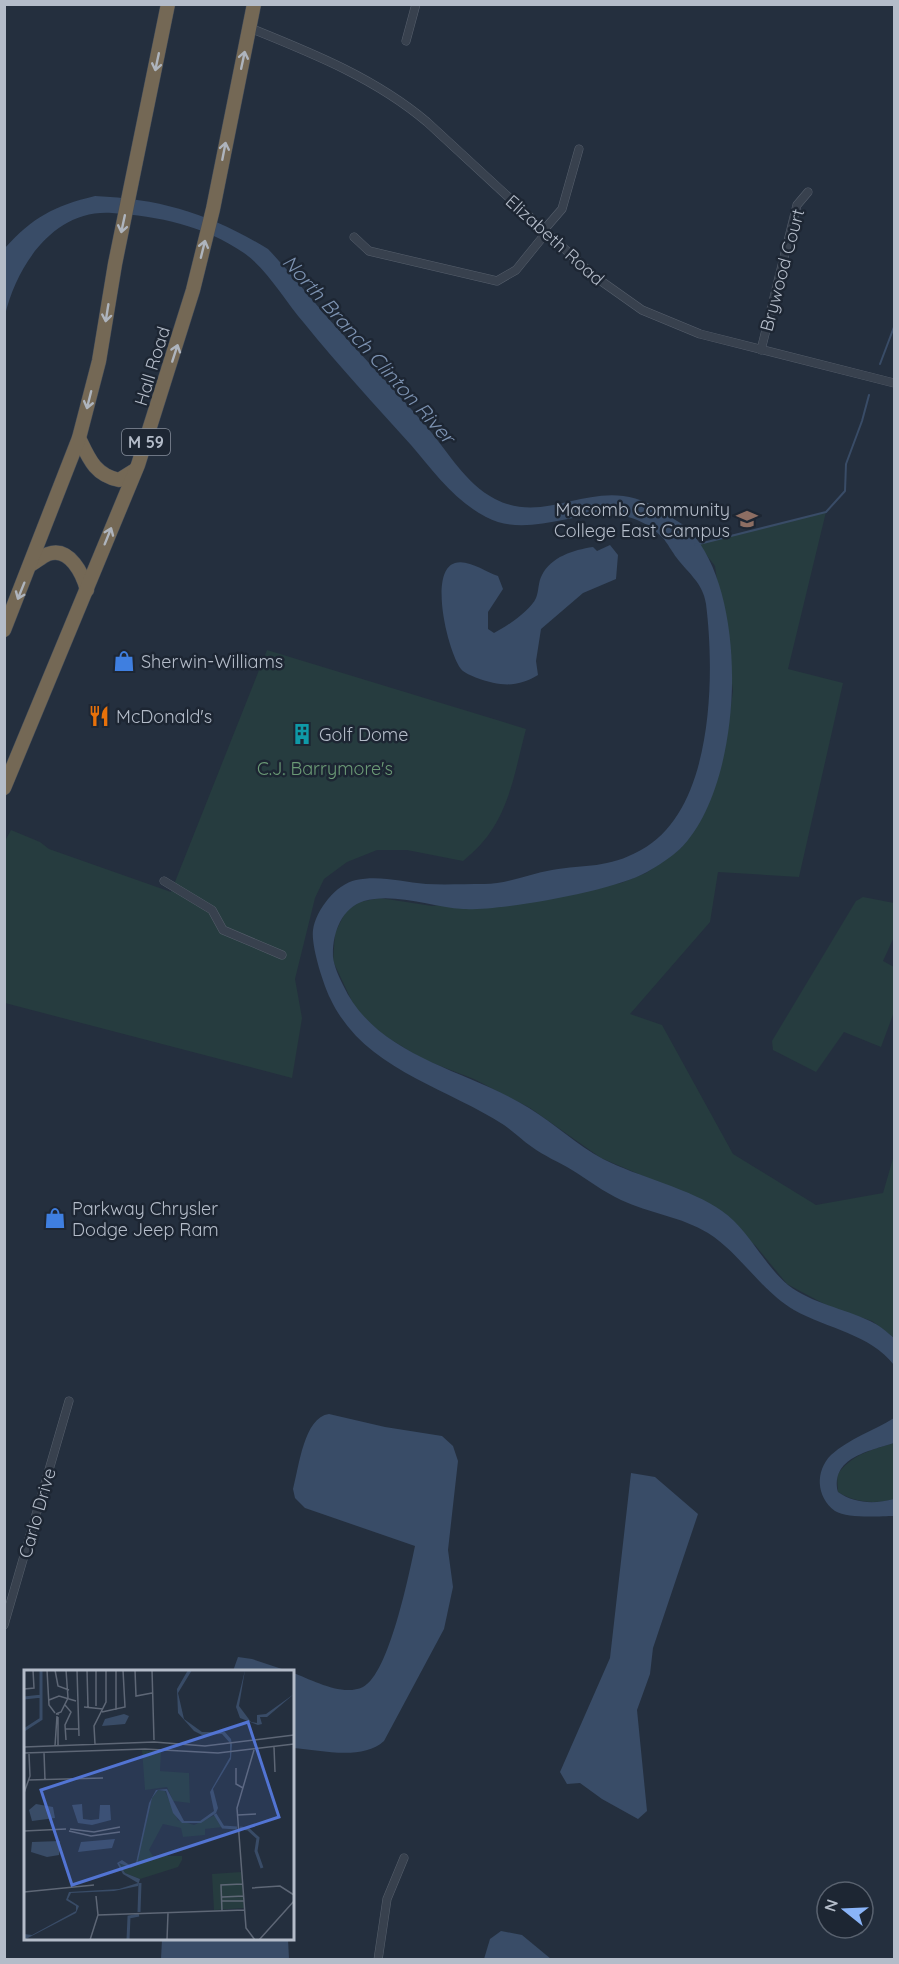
<svg xmlns="http://www.w3.org/2000/svg" width="899" height="1964" viewBox="0 0 899 1964" font-family="Quicksand,sans-serif">
	<style>
		.green { fill: #263c3f }
		.water { fill: #394c67 }
		.lines { fill: none; stroke-linecap: round; stroke-linejoin: round }
		.stream { stroke: #394c67; stroke-width: 2 }
		.street-casing { stroke: #565f6c; stroke-width: 9 }
		.highway-casing { stroke: #434c59; stroke-width: 15 }
		.street { stroke: #38414e; stroke-width: 8 }
		.highway { stroke: #746855; stroke-width: 14 }
		.oneway { stroke: #aeb4bd }
		.labels { text-anchor: middle; dominant-baseline: central; stroke-width: 5; stroke-linejoin: round; paint-order: stroke }
		.shield { fill: #1d2633; stroke: #878f9c; stroke-width: 1.5 }
		.shield-label { font-size: 16px; font-weight: bold; fill: #b4bcc9 }
		.street-label { font-size: 18px; fill: #b4bcc9; stroke: #1d2633 }
		.poi-label { font-size: 18px; fill: #b4bcc9; stroke: #1d2633; text-anchor: start }
		.park-label { font-size: 18px; fill: #6b9a76; stroke: #1d2633 }
		.water-label { font-size: 20px; font-style: italic; fill: #7c92b1; stroke: #1d2633 }
		.inset-river { fill: none; stroke: #394c67; stroke-width: 3 }
		.inset-road { fill: none; stroke: #5e6776; stroke-width: 1.5 }
		.view { fill: #5274d3; fill-opacity: 0.15; stroke: #5274d3; stroke-width: 3 }
		.inset-edge { fill: none; stroke: #b4bcc9; stroke-width: 3 }
	</style>
	<rect width="100%" height="100%" fill="#242f3e"/>
	<g class="green">
		<path d="M826 512 788 669 843 683 799 877 718 872 710 922 630 1014 662 1025 733 1154 816 1205 883 1193 894 1155V1338L872 1321 830 1307 787 1284 755 1245 648 1178 601 1158 530 1108 474 1079 422 1059 382 1034 356 1010 333 961 335 933 346 911 359 902 380 898 432 906 621 883 646 873 681 848 725 747 733 691 715 566 698 544Z"/>
		<path d="M267 650 526 729C512 782 508 826 463 861L407 850H377L347 862 324 879 315 898 295 979 302 1018 292 1078 5 1003 4 843 11 830 40 842 49 849 171 892Z"/>
		<path d="M863 897 894 903V937L883 961 894 967V1012L881 1047 844 1032 816 1072 773 1050 772 1041 856 901Z"/>
		<path d="M894 1443V1499C875 1504 856 1503 838 1492L837 1475C852 1454 871 1450 894 1443Z"/>
	</g>
	<g class="water">
		<path d="M95 196C162 199 210 214 268 249 289 271 307 294 327 317 360 354 395 390 427 427 449 453 465 483 495 499 553 529 601 466 666 514 673 519 684 524 690 531 751 596 744 786 680 849 671 857 658 866 647 872 614 891 501 911 463 909 432 907 394 892 364 901 341 908 332 934 333 957 334 966 339 977 343 985 377 1058 467 1069 529 1108 555 1124 577 1145 603 1159 638 1177 692 1189 722 1211 749 1230 763 1264 788 1285 813 1304 843 1308 870 1321 879 1325 887 1332 894 1338V1365C870 1334 828 1329 794 1310 761 1291 741 1254 708 1233 682 1217 649 1213 621 1200 604 1192 588 1180 572 1170 559 1162 544 1156 532 1147 522 1140 514 1132 504 1125 444 1086 363 1069 330 998 323 983 311 946 313 930 316 910 336 884 356 880 380 875 402 882 426 884 444 885 465 884 484 884 507 884 529 874 552 870 586 864 607 869 641 850 714 811 715 675 706 604 703 583 688 573 676 557 674 554 665 540 663 538 608 482 542 547 486 517 455 501 433 471 411 445 375 405 338 365 304 323 285 301 267 269 244 253 205 226 158 216 112 213 54 209 17 265 5 315V248C33 217 54 206 95 196Z"/>
		<path d="M610 545 618 555 616 579 583 593 541 629 536 661 538 675C517 688 500 686 477 678 472 676 464 673 461 669 448 652 428 571 455 563 468 559 486 572 498 576L503 589 488 612V629L494 633C506 627 531 610 536 598 539 591 538 582 542 575 551 557 573 550 593 547L597 551Z"/>
		<path d="M329 1414 385 1427 442 1436 453 1446 458 1461 448 1550 453 1587 444 1629 384 1741C362 1761 321 1750 293 1748V1673C313 1680 342 1697 363 1687 389 1674 409 1574 415 1546L305 1508 295 1498 293 1489C299 1467 304 1417 329 1414Z"/>
		<path d="M894 1418V1443C869 1451 830 1458 838 1492 855 1504 875 1504 894 1499V1516C880 1516 848 1519 835 1511 816 1497 815 1471 831 1455 850 1438 873 1431 894 1418Z"/>
		<path d="M631 1473 655 1477 698 1514 653 1648 650 1674 637 1710 647 1811 638 1819 602 1799 580 1783 567 1784 560 1772 610 1658Z"/>
		<path d="M238 1657 252 1659 288 1671H233Z"/>
		<path d="M501 1931 522 1935 551 1959H484L490 1939Z"/>
		<path d="M162 1939H288L289 1959H161Z"/>
	</g>
	<g class="lines">
		<g class="stream">
			<path d="M880 364 894 327"/>
			<path d="M695 545 826 512 845 491 846 464 862 421 869 395"/>
		</g>
		<defs>
			<g id="street">
				<path d="M250 28C312 53 375 78 427 122L594 276 642 310 700 334 894 383"/>
				<path d="M406 41 416 4"/>
				<path d="M543 231 562 209 579 149"/>
				<path d="M354 237 369 251 497 281 516 270 546 233"/>
				<path d="M761 350 797 205 808 192"/>
				<path d="M164 881 212 910 223 930 282 955"/>
				<path d="M4 1625 69 1401"/>
				<path d="M378 1960 387 1899 404 1858"/>
			</g>
			<g id="highway">
				<path d="M79 438C89 459 95 475 119 480L135 470"/>
				<path d="M32 564C37 561 43 556 48 554 70 546 83 575 87 590"/>
				<path d="M4 630 79 438 99 361 115 264 168 4"/>
				<path d="M4 788 138 465 193 290 213 209 254 4"/>
			</g>
		</defs>
		<use href="#street" class="street-casing"/>
		<use href="#highway" class="highway-casing"/>
		<use href="#street" class="street"/>
		<use href="#highway" class="highway"/>
	</g>
	<defs><path id="oneway-shaft" d="M-6 0H5M1.5-3L5.5 0L1.5 3" fill="none" stroke-width="1.6" stroke-linecap="round" stroke-linejoin="round" transform="scale(1.5)"/></defs>
	<g class="oneway">
		<use href="#oneway-shaft" transform="translate(243 60) rotate(-78)"/>
		<use href="#oneway-shaft" transform="translate(157 62) rotate(102)"/>
		<use href="#oneway-shaft" transform="translate(224 151) rotate(-79)"/>
		<use href="#oneway-shaft" transform="translate(123 224) rotate(102)"/>
		<use href="#oneway-shaft" transform="translate(203 249) rotate(-76)"/>
		<use href="#oneway-shaft" transform="translate(107 313) rotate(99)"/>
		<use href="#oneway-shaft" transform="translate(175 353) rotate(-72)"/>
		<use href="#oneway-shaft" transform="translate(89 400) rotate(104)"/>
		<use href="#oneway-shaft" transform="translate(108 536) rotate(-68)"/>
		<use href="#oneway-shaft" transform="translate(21 591) rotate(112)"/>
	</g>
	<defs>
		<symbol id="university-bare" viewBox="-9 -9 18 18"><path d="M0-5L7-2L0 1L-7-2ZM-4 1L0 2.5L4 1V4Q0 6-4 4Z" fill="#8d6e63" stroke="#1d2633" stroke-width="2.5" paint-order="stroke"/></symbol>
		<symbol id="shop-bare" viewBox="-9 -9 18 18"><path d="M-5-2.5h2.3a2.7 3.5 0 0 1 5.4 0H5L5.5 6h-11ZM-1.5-2.5h3a1.5 2.3 0 0 0-3 0Z" fill="#3f7fe0" stroke="#1d2633" stroke-width="2.5" paint-order="stroke"/></symbol>
		<symbol id="restaurant-bare" viewBox="-9 -9 18 18"><path d="M-5-6h1v4h1v-4h1v4h1v-4h1v5L-1.5 .5V6h-2V.5L-5-1ZM5-6V6H3V1.5H1.5Q1.5-4 5-6Z" fill="#e8710a" stroke="#1d2633" stroke-width="2.5" paint-order="stroke"/></symbol>
		<symbol id="building-bare" viewBox="-9 -9 18 18"><path d="M-4-6H4V6H1V3H-1V6H-4ZM-2.5-4.3h1.7v1.8h-1.7ZM.8-4.3h1.7v1.8H.8ZM-2.5-1h1.7V.8h-1.7ZM.8-1h1.7V.8H.8Z" fill="#0f9aa8" stroke="#1d2633" stroke-width="2.5" paint-order="stroke"/></symbol>
	</defs>
	<g fill-rule="evenodd">
		<use href="#university-bare" x="732" y="504" width="30" height="30"/>
		<use href="#shop-bare" x="109" y="646" width="30" height="30"/>
		<use href="#restaurant-bare" x="84" y="701" width="30" height="30"/>
		<use href="#building-bare" x="287" y="719" width="30" height="30"/>
		<use href="#shop-bare" x="40" y="1203" width="30" height="30"/>
	</g>
	<g class="labels">
		<rect class="shield" x="122" y="429" width="48" height="26" rx="4.5"/>
		<g class="shield-label">
			<text x="146" y="442">M 59</text>
		</g>
		<g class="street-label">
			<text transform="translate(555 240) rotate(42)">Elizabeth Road</text>
			<text transform="translate(782 270) rotate(-75)">Brywood Court</text>
			<text transform="translate(152 366) rotate(-73)">Hall Road</text>
			<text transform="translate(37 1513) rotate(-74)">Carlo Drive</text>
		</g>
		<g class="poi-label">
			<text x="730" y="509" text-anchor="end">Macomb Community<tspan x="730" dy="21">College East Campus</tspan></text>
			<text x="141" y="661">Sherwin-Williams</text>
			<text x="116" y="716">McDonald's</text>
			<text x="319" y="734">Golf Dome</text>
			<text x="72" y="1208">Parkway Chrysler<tspan x="72" dy="21">Dodge Jeep Ram</tspan></text>
		</g>
		<g class="park-label">
			<text x="325" y="768">C.J. Barrymore's</text>
		</g>
		<g class="water-label">
			<text transform="translate(369 349) rotate(48)">North Branch Clinton River</text>
		</g>
	</g>
	<g transform="translate(24 1670)">
		<rect width="270" height="270" fill="#242f3e"/>
		<path d="M118 80 137 82 136 101 165 103 166 133 149 131 143 117 121 120ZM134 120 141 121 154 150 170 155 191 145 199 157 181 159V165L159 167 157 158 139 154 125 180 129 186H158V190L154 197 116 209 101 203 95 193 107 198 112 196 128 128ZM217 202 220 238 190 240 188 204Z" fill="#263c3f"/>
		<path d="M164 0H168L154 23 160 49 178 62H201L207 69 208 75 207 89 189 119 194 138 192 143 177 153H158L149 143 142 121 134 120 128 128 113 195 107 198 95 193 101 203 116 209 114 216 90 221 47 223 44 229 55 236 52 243 0 270V264L8 265 52 241V236L42 230 45 222 95 219 114 213 99 204 93 193 98 190 107 196 112 193 125 133 132 120 143 119 160 151H176L190 141 186 122 206 87V73L198 64 178 65 170 61 154 43 153 19ZM221 0 215 36 227 52 233 53V45L242 44 270 24 243 47H236L238 54 234 55 216 48 212 37ZM100 44 105 46 101 54 78 56 81 49ZM12 134 29 137 31 148 8 151 5 140ZM58 134 59 149 67 150 75 149 76 135H86L87 150 68 155 54 153 48 135ZM91 169 88 178 54 182 57 172ZM36 171 35 185 23 187 7 182 8 172Z" fill="#394c67"/>
		<path class="inset-river" d="M0 28 18 26M0 60 17 49V0M191 144 199 157 213 158M216 158 224 159 234 168 232 181 238 198M115 242 116 213M104 270 105 247 115 245"/>
		<path class="inset-road" d="M23 0 25 35 31 43M31 0 34 16 45 20M53 0 55 66M63 0 64 37M111 0 112 26 128 23M128 0 130 70M0 19 10 18 9 0M25 30 35 26 52 31M41 35 47 42 41 55 42 70M72 36V0M60 37 79 39M92 40V0M78 42 101 37 99 0M35 44H32L37 42 44 28 42 0M41 59H54H43M71 74 70 56 82 32V0M31 76 33 46M34 76V47M0 77 130 72 181 76 270 65M250 77 251 102M230 80 213 138 222 258 231 270M20 82 21 110M0 83 121 79 194 83 270 74M212 98V114L219 118M4 110 79 108M0 123 6 106 5 84M214 145 232 144M46 159 70 162 96 157M0 161 42 159M45 161 67 166 96 162M228 218 256 216 270 225M0 222 70 215M198 227 220 226M198 231H220M198 241 197 215 218 214M74 245 221 240M66 270 74 245 72 226M143 270 144 243M235 270 270 231"/>
		<path class="view" d="M224 52 255 147 48 215 17 120Z"/>
		<rect width="270" height="270" class="inset-edge"/>
	</g>
	<rect width="899" height="1964" fill="none" stroke="#b4bcc9" stroke-width="12"/>
	<g transform="translate(845 1910) rotate(288)"><circle r="28" fill="#1d2633" stroke="#59626f" stroke-width="1.5"/>
	<path d="M0-4.5L10 22L0 15L-10 22Z" fill="#8ab4f8"/>
	<text y="-9" font-size="16" font-weight="bold" text-anchor="middle" fill="#b4bcc9">N</text>
	</g>
</svg>
